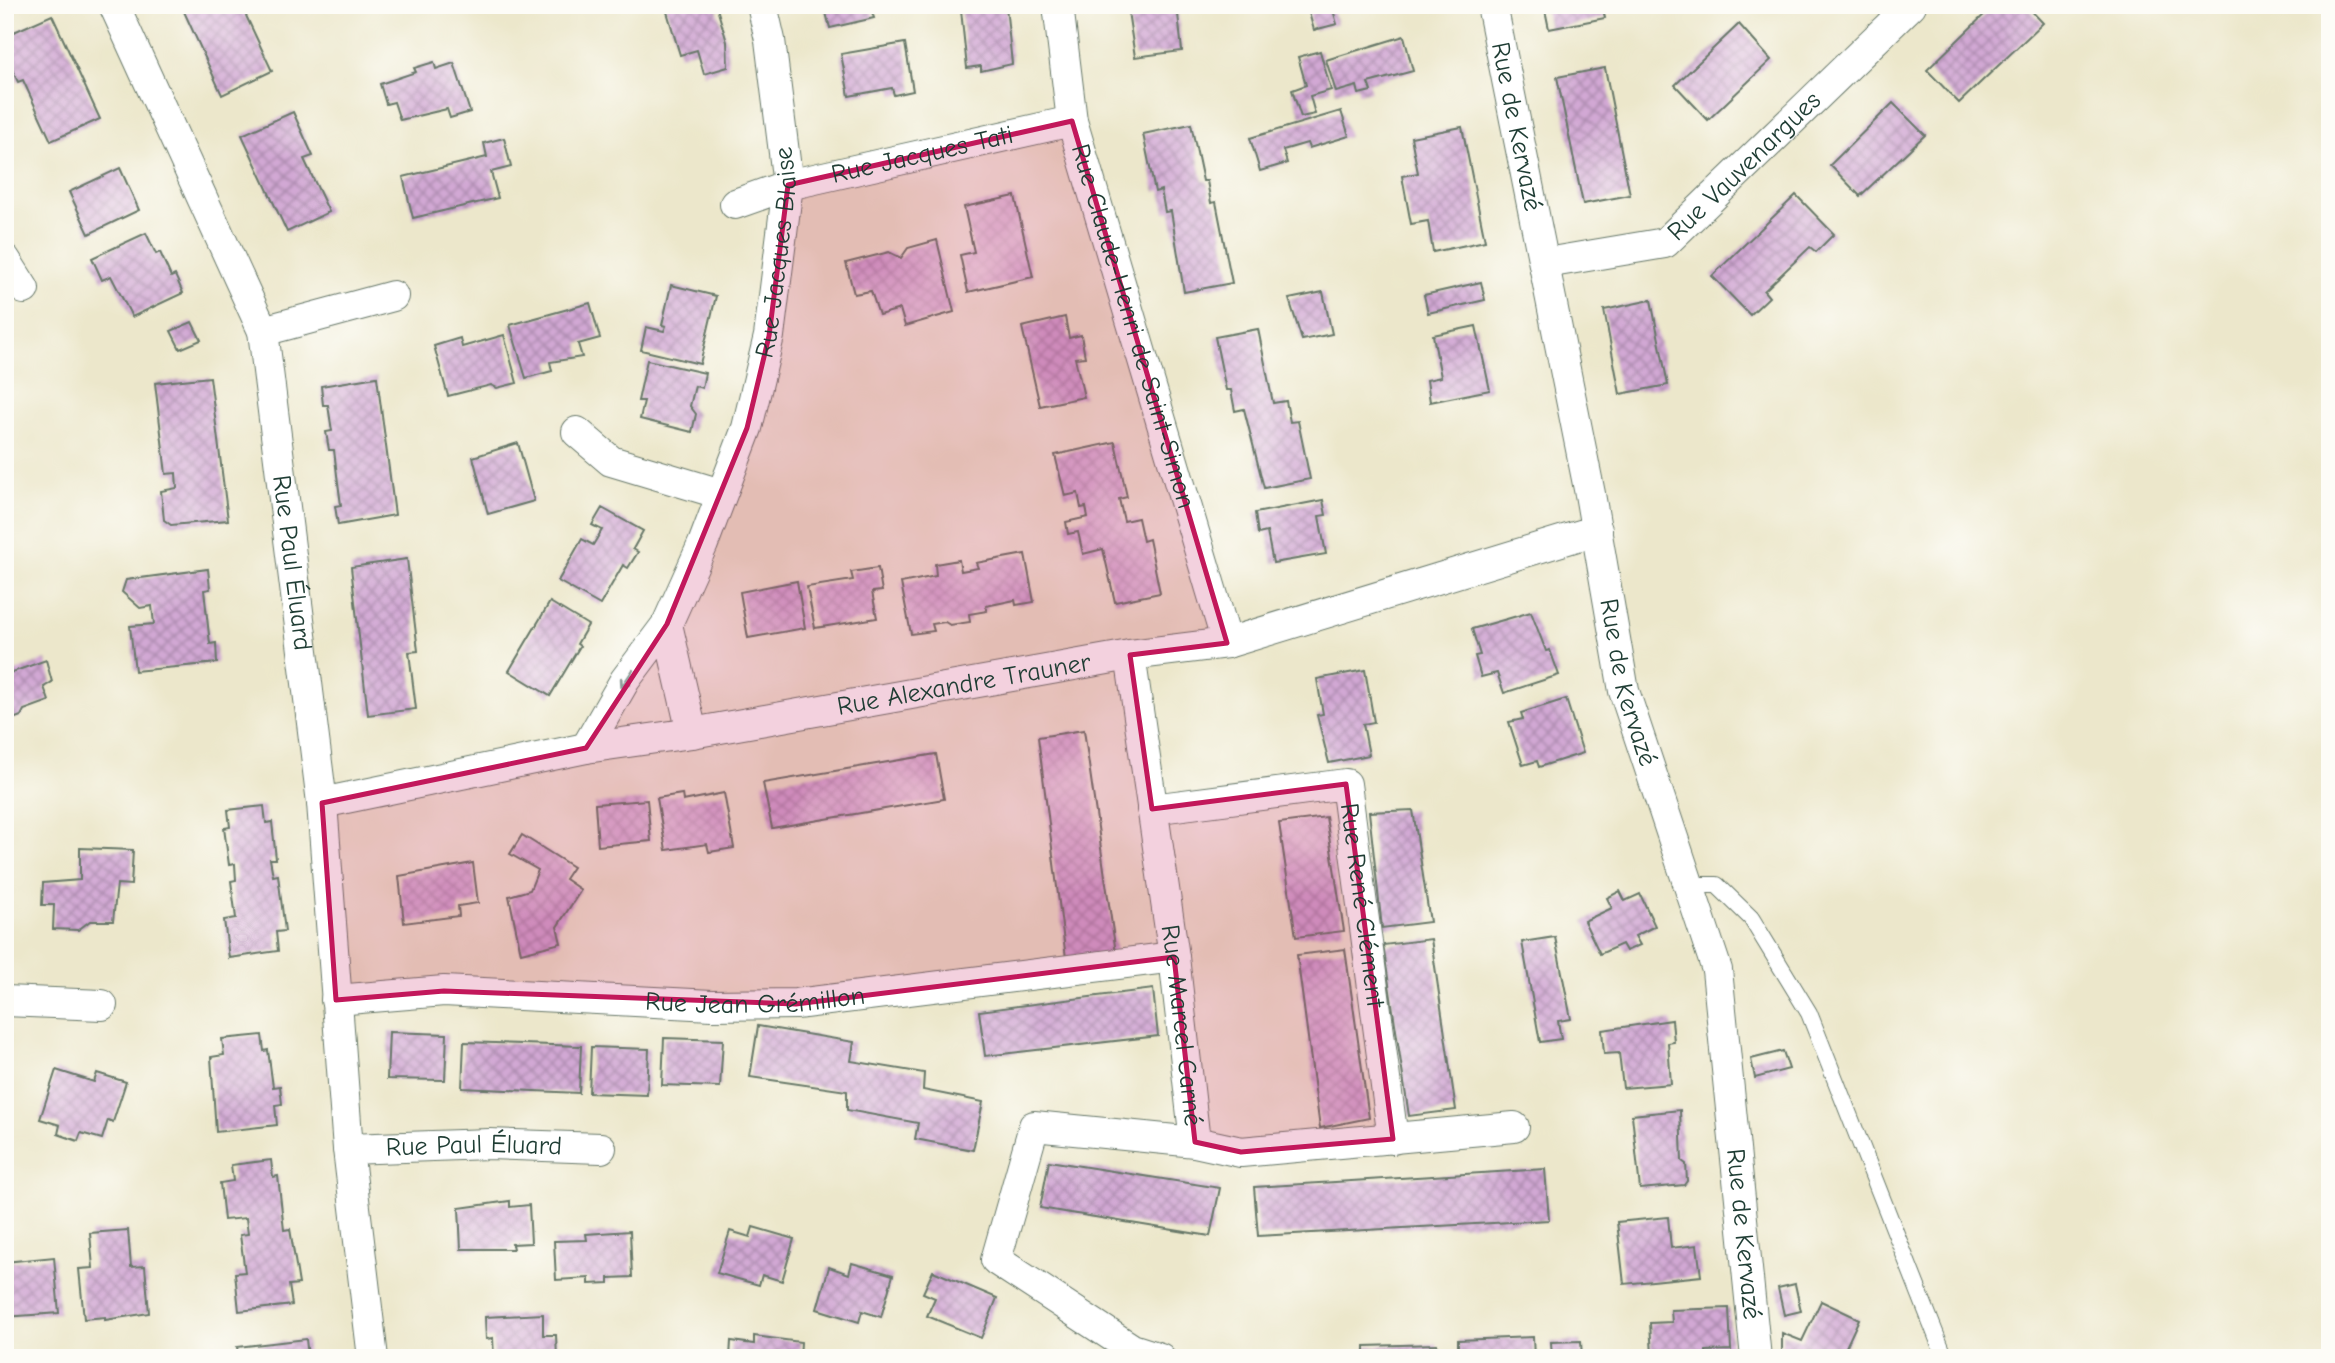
<svg xmlns="http://www.w3.org/2000/svg" width="2335" height="1363" viewBox="0 0 2335 1363" font-family="'Comic Neue',sans-serif">
	<style>
		.building { fill: url(#building-cross-hatch) }
		.lines { fill: none; stroke-linecap: round; stroke-linejoin: round }
		.lane-casing { stroke: #677869; stroke-width: 18 }
		.street-casing { stroke: #677869; stroke-width: 32 }
		.lane { stroke: #fff; stroke-width: 16 }
		.street { stroke: #fff; stroke-width: 30 }
		.oneway { stroke: #8f9e9a }
		.marked { fill: #c2185b; fill-opacity: 0.2; stroke: #c2185b; stroke-width: 5; stroke-linejoin: round }
		.labels { text-anchor: middle; dominant-baseline: central; stroke-width: 5; stroke-linejoin: round; paint-order: stroke }
		.street-label { font-size: 26px; fill: #1f3d34; stroke: #fdfcf7 }
	</style>
	<defs>
		<pattern id="building-cross-hatch" width="8" height="8" patternUnits="userSpaceOnUse" patternTransform="scale(1.75)"><rect width="8" height="8" fill="#d2a8d4"/><path d="M0 0l8 8M0 8l8-8" fill="none" stroke="#aa8aad"/></pattern>
	</defs>
	<rect width="100%" height="100%" fill="#fdfcf7"/>
	<filter id="ink" filterUnits="userSpaceOnUse"><feTurbulence type="fractalNoise" baseFrequency=".0143" numOctaves="2"/><feDisplacementMap in="SourceGraphic" scale="14" xChannelSelector="R" yChannelSelector="G"/><feConvolveMatrix kernelMatrix="1 2 1 2 8 2 1 2 1" color-interpolation-filters="sRGB"/></filter>
	<filter id="wash" filterUnits="userSpaceOnUse"><feTurbulence type="fractalNoise" baseFrequency=".00686" numOctaves="4" result="noise"/><feDisplacementMap in="SourceGraphic" scale="28" xChannelSelector="R" yChannelSelector="G"/><feGaussianBlur stdDeviation="1.57" result="paint"/><feColorMatrix in="noise" values="0 0 0 0 0 0 0 0 0 0 0 0 0 0 0 0 0 1.4 0 .05"/><feComposite in="paint" operator="in"/></filter>
	<g filter="url(#wash)">
		<rect width="100%" height="100%" fill="#ece7cb"/>
		<g id="blocks">
			<g class="building">
				<path d="M181 5H241L272 71 222 95Z"/>
				<path d="M665 5H716L727 42 728 67 704 74 697 50 680 55Z"/>
				<path d="M824 5H889L890 8 872 12 874 18 830 28Z"/>
				<path d="M1127 5H1177L1182 51 1135 57Z"/>
				<path d="M1544 5H1602L1605 18 1549 29Z"/>
				<path d="M1994 5H2026L2043 23 1959 103 1927 70Z"/>
				<path d="M1006 6 1012 64 981 71V66L967 68 961 10Z"/>
				<path d="M1332 6 1337 24 1314 30 1309 13Z"/>
				<path d="M52 15 100 119 51 141 23 80 18 82 5 55V36Z"/>
				<path d="M1739 24 1771 60 1708 120 1675 85Z"/>
				<path d="M1404 36 1413 71 1368 83 1371 91 1359 94 1357 86 1336 92 1326 60Z"/>
				<path d="M905 43 913 91 894 95 892 88 849 96 841 54Z"/>
				<path d="M1320 51 1331 90 1310 96 1315 114 1301 117 1292 90 1306 85 1298 57Z"/>
				<path d="M434 62 436 69 454 63 470 112 450 118 447 109 400 120 394 102 386 104 380 84 416 72 414 68Z"/>
				<path d="M1605 68 1630 195 1583 204 1557 77Z"/>
				<path d="M1893 103 1925 135 1860 196 1830 165Z"/>
				<path d="M1341 111 1349 136 1309 148 1307 143 1283 150 1287 163 1260 171 1250 138Z"/>
				<path d="M293 112 313 156 304 159 329 212 287 232 242 135Z"/>
				<path d="M1191 124 1203 181H1207L1211 203 1216 202 1232 283 1184 292 1171 211 1165 212 1161 190 1155 192 1143 134Z"/>
				<path d="M1462 127 1485 241 1433 252 1428 221 1411 224 1402 176 1418 173 1411 137Z"/>
				<path d="M504 138 511 167 491 172 498 198 413 218 403 177 487 157 484 143Z"/>
				<path d="M120 168 139 210 89 234 69 192Z"/>
				<path d="M1796 195 1834 234 1816 252 1810 247 1764 291 1769 297 1750 315 1712 276Z"/>
				<path d="M1015 196 1033 277 968 292 960 255 974 252 964 207Z"/>
				<path d="M146 233 156 254 160 252 171 277 175 275 183 293 132 317 111 276 102 280 92 258Z"/>
				<path d="M937 240 954 312 905 326 900 309 879 315 871 291 854 294 846 263 889 252 901 258 908 248Z"/>
				<path d="M1481 282 1485 300 1428 313 1424 295Z"/>
				<path d="M671 285 716 296 700 364 641 350 646 327 664 331 666 326 662 325Z"/>
				<path d="M1323 292 1332 334 1302 340 1289 299Z"/>
				<path d="M1651 300 1668 385 1620 394 1604 310Z"/>
				<path d="M590 303 600 338 578 344 582 357 550 362 552 371 526 378 510 325Z"/>
				<path d="M1065 317 1069 338 1081 335 1085 357 1075 358 1084 397 1040 406 1022 327Z"/>
				<path d="M192 322 201 340 180 349 171 331Z"/>
				<path d="M1476 326 1490 390 1430 402 1427 380 1441 377 1433 335Z"/>
				<path d="M1258 329 1273 403 1286 401 1290 422 1298 421 1310 479 1264 488 1244 409 1235 411 1231 390H1226L1215 337Z"/>
				<path d="M504 335 517 383 497 388 491 385 448 396 434 346 460 338 462 347Z"/>
				<path d="M647 360 705 373 702 388 695 386 690 406 696 414 692 432 640 419 644 401H638Z"/>
				<path d="M210 377 228 520 171 525 164 520 161 491 177 488 176 473 166 474 155 383Z"/>
				<path d="M377 377 395 515 338 525 335 506 341 505 337 475 334 450H329L326 432 332 431 328 405H323L321 386Z"/>
				<path d="M1115 442 1127 497 1119 499 1124 521 1138 518 1143 541 1149 539 1160 593 1115 602 1103 549 1083 554 1078 532 1068 534 1066 522 1088 517 1086 507 1081 508 1078 493 1065 496 1055 455Z"/>
				<path d="M518 443 534 501 488 514 473 457Z"/>
				<path d="M1323 500 1326 515 1319 516 1326 554 1273 563 1267 532 1258 534 1255 513Z"/>
				<path d="M602 508 643 531 633 549 638 552 628 568 623 565 600 605 558 581 582 539 593 545 602 530 592 525Z"/>
				<path d="M1025 554 1034 602 1016 605 1015 600 986 606 987 611 969 614 970 622 950 625 945 622 932 624 934 631 911 634 901 583 936 576 935 564 959 560 961 571 978 568 976 563Z"/>
				<path d="M407 559 418 651 409 652 416 709 368 715 351 567Z"/>
				<path d="M878 568 882 591 872 592 877 618 815 628 807 587 853 580 851 572Z"/>
				<path d="M208 569 210 589 204 590 210 644 216 643 217 663 135 671 130 626 154 624 152 606 140 608 122 592 126 580Z"/>
				<path d="M797 581 805 628 748 638 740 592Z"/>
				<path d="M550 602 588 625 577 644 580 646 550 696 509 671Z"/>
				<path d="M1531 612 1546 651 1550 650 1559 675 1504 693 1497 673 1481 677 1475 656 1480 655 1472 629Z"/>
				<path d="M46 660 52 682 44 687 49 701 24 710 21 716 5 722V662L10 673Z"/>
				<path d="M1365 670 1374 722 1363 724 1369 755 1329 763 1317 715 1323 714 1317 679Z"/>
				<path d="M1566 699 1583 753 1539 767 1537 761 1523 765 1509 722 1523 719 1521 713Z"/>
				<path d="M1084 730 1117 960 1067 966 1038 737Z"/>
				<path d="M936 754 944 799 772 828 763 783Z"/>
				<path d="M724 793 734 848 709 852 707 844 666 850 657 798 682 794 683 801Z"/>
				<path d="M647 800 651 841 598 846 595 804Z"/>
				<path d="M264 806 266 823 272 822 276 859H270L273 876 278 875 285 931 276 932 278 951 229 958 224 920 236 918 231 881 236 880 235 864 229 865 224 828 230 827 228 810Z"/>
				<path d="M1413 810 1430 922 1382 928 1369 812Z"/>
				<path d="M1326 817 1344 931 1296 937 1279 823Z"/>
				<path d="M522 835 573 867 565 879 581 890 557 927 561 943 521 953 509 896 530 890 538 870 510 854Z"/>
				<path d="M80 848 133 850 131 885 117 884 113 921H90L78 930 53 929 54 905H42L43 883 80 880Z"/>
				<path d="M473 863 478 903 458 906 459 916 404 923 399 876Z"/>
				<path d="M1620 891 1625 901 1640 894 1655 926 1635 936 1640 945 1626 951 1622 944 1600 954 1584 921 1612 908 1607 898Z"/>
				<path d="M1555 937 1571 1019 1558 1021 1561 1039 1540 1042 1522 942Z"/>
				<path d="M1431 939 1456 1110 1409 1116 1383 945Z"/>
				<path d="M1345 949 1369 1118 1320 1128 1297 955Z"/>
				<path d="M1153 989 1158 1036 985 1056 979 1011Z"/>
				<path d="M1672 1020 1674 1042 1668 1043 1671 1084 1623 1088 1619 1053 1604 1054 1602 1030Z"/>
				<path d="M758 1026 854 1042 851 1061 924 1073 923 1090 983 1102 973 1150 915 1139 918 1123 847 1110V1091L750 1077Z"/>
				<path d="M389 1032 447 1034 445 1080 387 1079Z"/>
				<path d="M262 1035 264 1051 268 1050 273 1087 280 1086 282 1104 275 1105 277 1125 216 1132 211 1057 224 1055 222 1039Z"/>
				<path d="M664 1038 723 1040 720 1087 662 1085Z"/>
				<path d="M464 1042 581 1046 579 1093 462 1088Z"/>
				<path d="M591 1047 649 1049 647 1095 589 1093Z"/>
				<path d="M1783 1051 1789 1069 1755 1078 1751 1059Z"/>
				<path d="M56 1070 94 1082 97 1073 126 1082 113 1122 108 1120 102 1139 81 1133 78 1141 58 1134 60 1125 40 1119Z"/>
				<path d="M1680 1110 1682 1161 1686 1164 1687 1181 1684 1185 1640 1189 1632 1115Z"/>
				<path d="M271 1160 273 1177 278 1176 284 1230 290 1229 299 1284 289 1285 292 1305 239 1311 235 1273 245 1272 240 1235 248 1234 246 1218 224 1220 220 1183 233 1181 231 1165Z"/>
				<path d="M1049 1161 1220 1188 1210 1236 1040 1208Z"/>
				<path d="M1545 1169 1549 1220 1258 1236 1254 1187Z"/>
				<path d="M510 1201V1207L529 1205 531 1243 512 1244 513 1249H461L459 1208Z"/>
				<path d="M1668 1217 1671 1248 1697 1245 1701 1276 1624 1284 1617 1222Z"/>
				<path d="M753 1227 794 1239 782 1281 762 1275 759 1285 717 1273 730 1231 750 1237Z"/>
				<path d="M128 1230 131 1267 145 1266 149 1313 105 1320V1317L84 1319 79 1269 93 1268 90 1233Z"/>
				<path d="M630 1231 632 1277 609 1278V1283L589 1284V1278L556 1280 554 1241 587 1240 586 1234Z"/>
				<path d="M54 1257 59 1313 5 1317V1262Z"/>
				<path d="M852 1263 893 1275 881 1317 862 1311 859 1322 817 1309 829 1267 849 1274Z"/>
				<path d="M933 1271 997 1298 981 1338 927 1316 935 1298 923 1293Z"/>
				<path d="M1795 1284 1801 1311 1784 1315 1778 1288Z"/>
				<path d="M1821 1301 1859 1319 1841 1358H1782V1333L1802 1341Z"/>
				<path d="M1729 1308 1731 1350 1706 1351V1358H1694L1693 1353 1652 1355 1650 1323 1672 1322 1671 1310Z"/>
				<path d="M543 1314V1335H556L557 1358H494L493 1338 486 1339 485 1317Z"/>
				<path d="M754 1336 801 1342 800 1358H730L731 1341 754 1344Z"/>
				<path d="M1533 1337 1534 1358H1458V1340Z"/>
				<path d="M306 1339 308 1357 239 1358 237 1347Z"/>
				<path d="M1581 1341 1582 1358H1552L1551 1342Z"/>
				<path d="M1437 1344 1438 1358H1365V1346Z"/>
			</g>
		</g>
	</g>
	<g filter="url(#ink)">
		<use href="#blocks" fill-opacity="0" stroke="#677869" stroke-width="2"/>
		<g class="lines">
			<defs>
				<path id="lane" d="M1689 885H1717L1751 918 1809 1013 1945 1358"/>
				<g id="street">
					<path id="s1" d="M114 5 263 331 322 803 348 1149 373 1358"/>
					<path id="s2" d="M1058 5 1072 121 1227 643"/>
					<path id="s3" d="M1492 5 1590 494 1624 691 1717 970 1756 1358"/>
					<path id="s4" d="M735 204 788 185 1072 121"/>
					<path d="M5 259 24 289"/>
					<path id="s5" d="M1546 263 1665 243 1911 5"/>
					<path d="M263 331 393 296"/>
					<path d="M577 432 611 461 721 494"/>
					<path d="M667 624 692 733"/>
					<path id="s6" d="M1130 655 1174 957 1195 1142"/>
					<path id="s7" d="M586 748 625 680 667 624 703 544 747 428 769 336 788 185 770 40 762 5"/>
					<path id="s8" d="M322 803 586 748 692 733 1130 655 1227 643 1597 530"/>
					<path id="s9" d="M1152 809 1346 784 1393 1139"/>
					<path id="s10" d="M336 1000 444 991 712 1005 796 1004 1174 957"/>
					<path d="M5 1001 102 1005"/>
					<path id="s11" d="M348 1149 489 1144 601 1148"/>
					<path d="M1160 1358 1132 1349 996 1260 1034 1126 1195 1142 1241 1152 1514 1127"/>
				</g>
			</defs>
			<use href="#lane" class="lane-casing"/>
			<use href="#street" class="street-casing"/>
			<use href="#lane" class="lane"/>
			<use href="#street" class="street"/>
		</g>
		<defs><path id="oneway-shaft" d="M-6 0H5M1.5-3L5.5 0L1.5 3" fill="none" stroke-width="1.6" stroke-linecap="round" stroke-linejoin="round" transform="scale(1.75)"/></defs>
		<use class="oneway" href="#oneway-shaft" transform="translate(627 679) rotate(124)"/>
	</g>
	<path class="marked" d="M1072 121 1227 643 1130 655 1152 809 1346 784 1393 1139 1241 1152 1195 1142 1174 957 796 1004 444 991 336 1000 322 803 586 748 667 624 747 428 769 336 788 185Z"/>
	<g class="labels">
		<g class="street-label">
			<text stroke="none"><textPath href="#s3" startOffset="124">Rue de Kervazé</textPath></text>
			<text stroke="none"><textPath href="#s4" startOffset="194">Rue Jacques Tati</textPath></text>
			<text stroke="none"><textPath href="#s5" startOffset="231">Rue Vauvenargues</textPath></text>
			<text stroke="none"><textPath href="#s7" startOffset="539">Rue Jacques Blaise</textPath></text>
			<text stroke="none"><textPath href="#s2" startOffset="331">Rue Claude-Henri de Saint-Simon</textPath></text>
			<text stroke="none"><textPath href="#s1" startOffset="592">Rue Paul Éluard</textPath></text>
			<text stroke="none"><textPath href="#s3" startOffset="691">Rue de Kervazé</textPath></text>
			<text stroke="none"><textPath href="#s8" startOffset="653">Rue Alexandre Trauner</textPath></text>
			<text stroke="none"><textPath href="#s9" startOffset="318">Rue René Clément</textPath></text>
			<text stroke="none"><textPath href="#s10" startOffset="420">Rue Jean Grémillon</textPath></text>
			<text stroke="none"><textPath href="#s6" startOffset="374">Rue Marcel Carné</textPath></text>
			<text stroke="none"><textPath href="#s11" startOffset="126">Rue Paul Éluard</textPath></text>
			<text stroke="none"><textPath href="#s3" startOffset="1258">Rue de Kervazé</textPath></text>
		</g>
	</g>
	<rect width="2335" height="1363" fill="none" stroke="#fdfcf7" stroke-width="28"/>
</svg>
